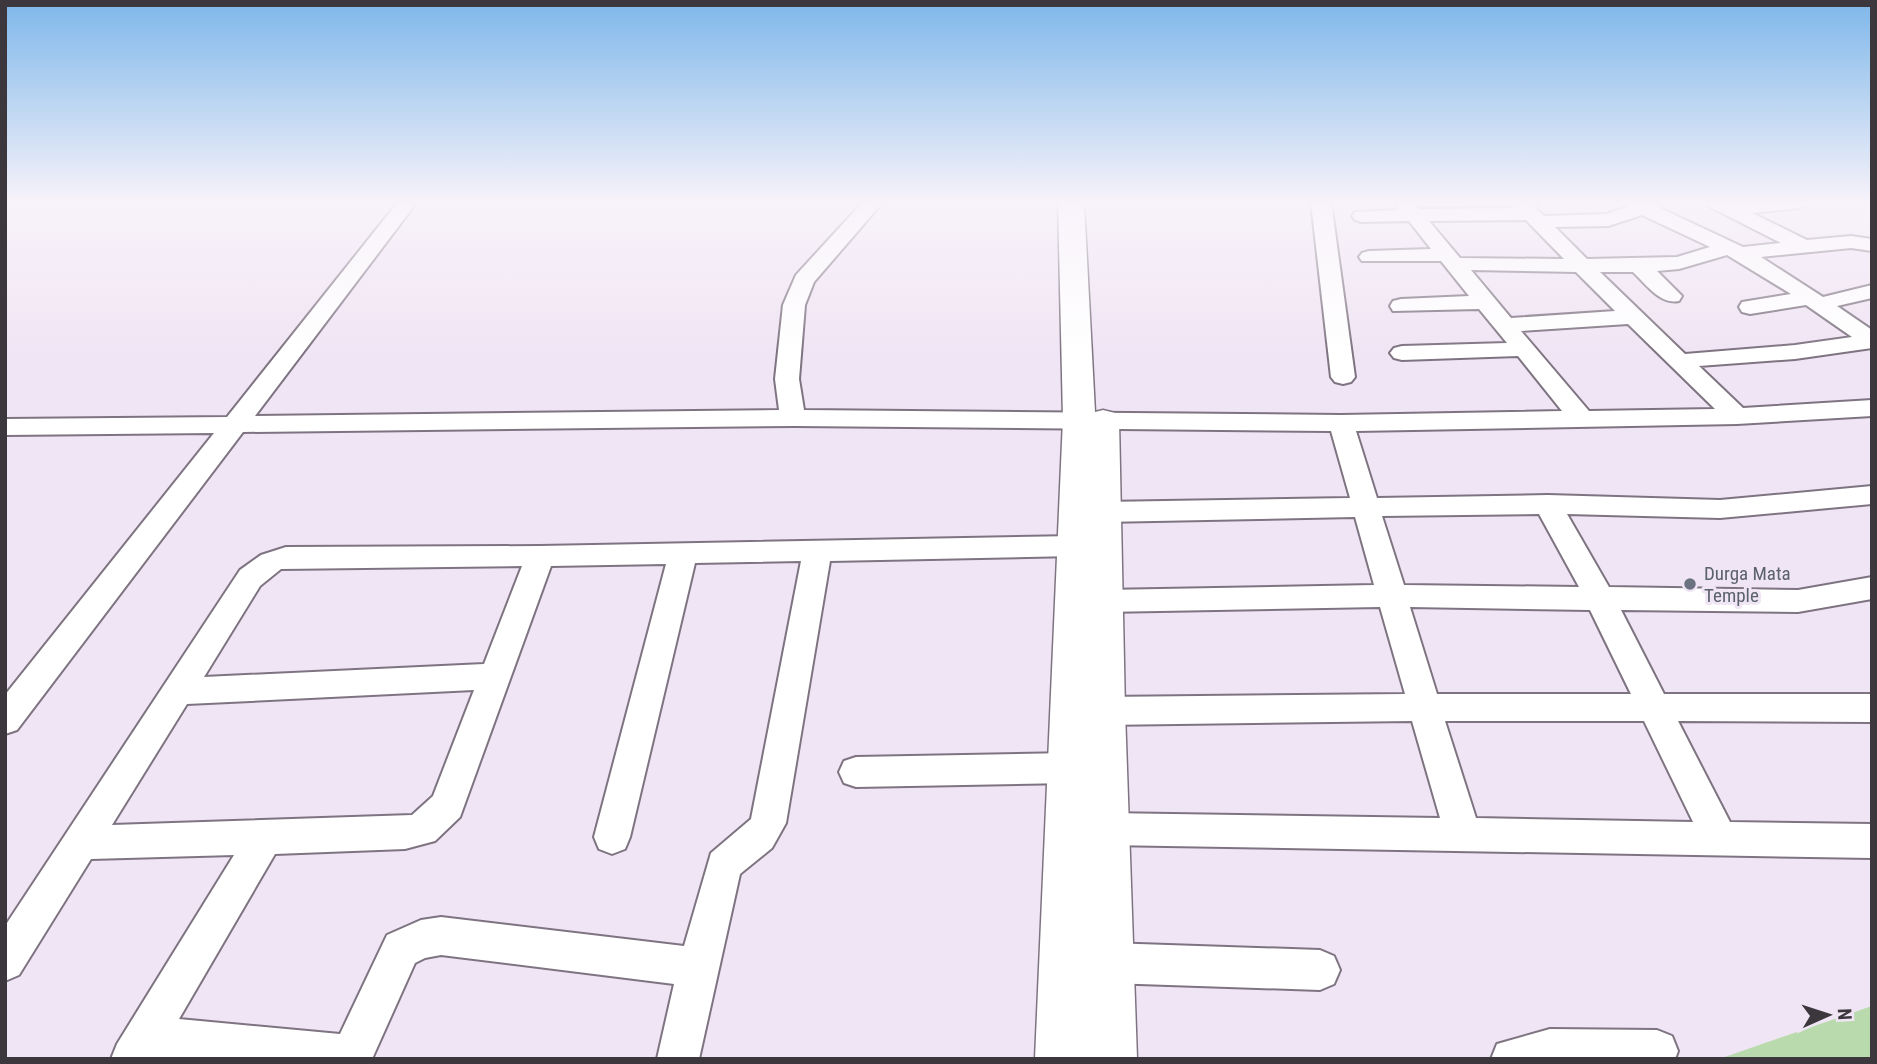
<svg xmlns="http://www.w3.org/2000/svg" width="1877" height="1064" viewBox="0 0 1877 1064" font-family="'Roboto Condensed',sans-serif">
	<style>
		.green { fill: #b9daac }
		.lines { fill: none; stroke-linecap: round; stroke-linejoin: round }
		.minor-casing { stroke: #7e7481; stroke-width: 4 }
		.major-casing { stroke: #7e7481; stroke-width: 3 }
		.minor { fill: #fff; fill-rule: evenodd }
		.major { fill: #fff; fill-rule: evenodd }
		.worship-dot { fill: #6b7280; stroke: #f0e5f4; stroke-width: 2.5 }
		.labels { text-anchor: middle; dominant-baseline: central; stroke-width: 6; stroke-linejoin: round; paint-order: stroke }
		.worship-label { font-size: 19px; fill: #5b616d; stroke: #f0e5f4; text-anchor: start }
	</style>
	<rect width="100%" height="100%" fill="#f0e5f4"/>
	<path class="green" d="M1872 1006V1059H1719Z"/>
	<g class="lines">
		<defs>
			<g id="minor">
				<path d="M398 202H417L255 416 779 410 775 379 783 305 796 275 863 202H883L814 282 805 305 799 379 804 410 1341 415 1562 411 1518 356 1402 360 1394 358 1390 353 1394 348 1402 346 1507 343 1479 309 1393 311 1390 306 1393 301 1401 299 1469 296 1441 261H1362L1359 257 1362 253 1369 251 1431 249 1409 221 1362 222 1355 220 1352 216 1355 212 1399 210 1394 202H1413L1419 209 1514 208 1510 202H1530L1544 216 1606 214 1627 207 1622 202H1660V208L1743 247 1781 243 1708 206 1706 202H1808L1799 208 1752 213 1807 240 1851 236 1872 239V251L1851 248 1761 257 1823 297 1872 285V298L1837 306 1872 330V348L1795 359 1699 366 1743 408 1872 400V416L1737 424 1356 431 1377 498 1548 495 1720 500 1872 486V504L1720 518 1567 514 1609 587 1798 590 1872 577V599L1798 612 1621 610 1664 694H1872V722L1678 721 1730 822 1872 824V858L1106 845 1093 841 1088 829 1093 817 1106 813 1440 818 1412 721 1103 725 1091 721 1087 711 1091 701 1103 697 1405 694 1380 607 1104 612 1093 609 1089 601 1093 593 1104 590 1374 585 1355 517 1103 522 1093 519 1089 512 1093 505 1103 502 1350 498 1331 431 795 426 243 432 17 730 5 734V695L214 433 5 435V419L227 417ZM1642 215 1710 247 1677 257 1587 259 1555 227 1608 226ZM1526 220 1564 259 1460 258 1429 221ZM1727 255 1791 294 1742 302 1739 307 1742 312 1750 314 1806 305 1852 337 1795 345 1685 354 1600 272H1633C1646 284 1660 305 1679 301L1682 296 1657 271 1679 269ZM1471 270 1576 272 1615 311 1511 318ZM1628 324 1715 409 1589 411 1521 331ZM1539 514 1579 587 1404 585 1382 516ZM1410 607 1590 610 1631 694H1437ZM1445 721H1644L1693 822 1476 818Z"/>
				<path d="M1311 202H1331L1355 377 1351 382 1343 384 1335 382 1331 377Z"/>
				<path d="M1075 536 1085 539 1089 546 1085 553 1075 556 830 561 786 823 772 848 740 874 699 1059H657L674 984 441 955 425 958 415 963 372 1059H111L117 1044 234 855 91 859 19 975 5 981V926L240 570 261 555 286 547 540 546ZM801 561 751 819 711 853 684 946 441 917 421 920 387 935 340 1034 179 1019 275 854 405 849 435 841 460 817 551 566 666 564 594 837 599 849 612 854 625 849 630 837 695 563ZM522 566 484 664 204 677 260 586 281 569ZM474 690 433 796 412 815 112 825 187 704Z"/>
				<path d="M1070 753 1082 757 1087 768 1082 779 1070 783 856 787 844 783 839 772 844 761 856 757Z"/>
				<path d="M1109 943 1320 950 1334 956 1340 970 1334 984 1320 990 1109 983 1095 977 1089 963 1095 949Z"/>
				<path d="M1550 1029 1657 1030 1672 1036 1678 1051 1675 1059H1491L1497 1044Z"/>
			</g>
			<path id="major" d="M1058 202H1084L1095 412 1103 410 1115 413 1119 420 1125 711 1137 1059H1035L1063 419Z"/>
		</defs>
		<use href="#minor" class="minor-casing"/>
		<use href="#major" class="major-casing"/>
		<use href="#minor" class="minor"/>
		<use href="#major" class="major"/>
	</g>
	<linearGradient id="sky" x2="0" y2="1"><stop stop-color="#7eb7ea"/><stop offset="0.58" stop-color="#f8f3fa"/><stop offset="1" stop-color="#f8f3fa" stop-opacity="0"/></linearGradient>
	<rect width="1877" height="351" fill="url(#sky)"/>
	<circle class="worship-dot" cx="1690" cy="584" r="7"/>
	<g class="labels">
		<g class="worship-label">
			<text x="1704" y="573">Durga Mata<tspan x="1704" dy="22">Temple</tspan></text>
		</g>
	</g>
	<rect width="1877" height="1064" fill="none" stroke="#3b373d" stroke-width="14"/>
	<g transform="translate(1828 1015) rotate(87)" stroke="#f0e5f4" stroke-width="5" paint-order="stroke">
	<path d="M0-5L12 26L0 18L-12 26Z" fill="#3b373d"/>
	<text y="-10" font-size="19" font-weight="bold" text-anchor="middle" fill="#3b373d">N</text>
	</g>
</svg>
